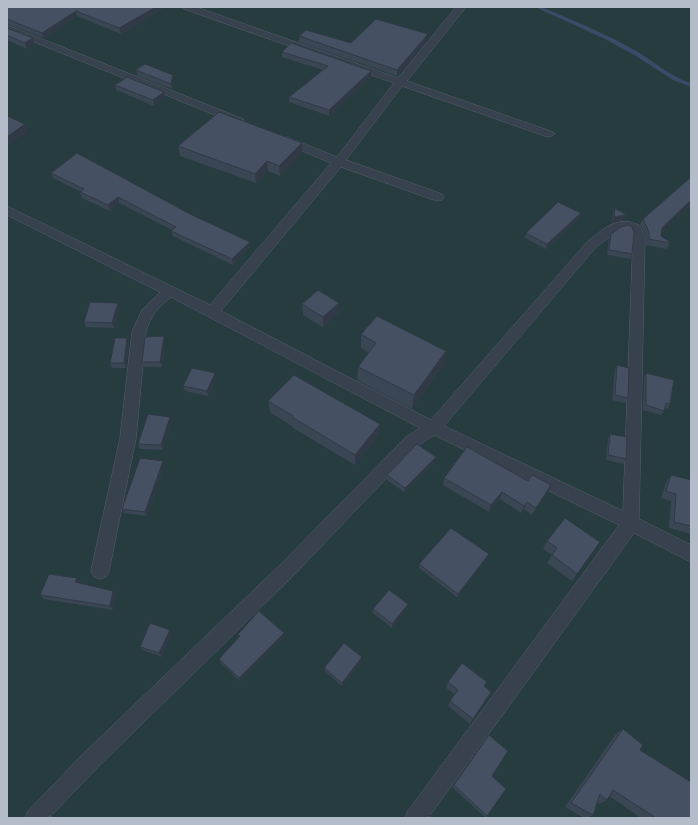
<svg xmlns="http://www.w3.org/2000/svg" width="698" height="825" viewBox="0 0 698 825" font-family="'DejaVu Sans',sans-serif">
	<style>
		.green { fill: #263c3f }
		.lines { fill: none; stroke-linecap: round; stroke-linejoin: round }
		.stream { fill: #394c67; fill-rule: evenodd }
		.lane-casing { stroke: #565f6c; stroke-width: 1 }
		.lane { fill: #38414e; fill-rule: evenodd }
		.wall { fill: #3b4654 }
		.shaded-wall { fill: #303945 }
		.building { fill: #455162; stroke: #303945 }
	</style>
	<rect width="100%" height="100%" fill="#242f3e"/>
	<rect class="green" x="7" y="7" width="684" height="811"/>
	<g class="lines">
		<path class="stream" d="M535 7H541L551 11C580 23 610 36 638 52 656 63 671 77 691 83V87L673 80 636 56 605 39Z"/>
		<defs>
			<g id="lane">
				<path d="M182 7H196L398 78 456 7H466L407 81 553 132 555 134 549 137 545 136 402 86 346 160 442 194 444 197 442 200H434L341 167 221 311 431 420 588 241C605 228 619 214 640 226L645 238 639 519 691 545V562L634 533 428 818H405L408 811 619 525 434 435 416 447 293 576 97 768 49 818H25L28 811 83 754 281 564 406 437 420 428 171 297C158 307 150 316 146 332L136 438 109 571 106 577 100 579 94 577 91 571 120 438 132 332 142 310 160 292 7 215V206L210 305 331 163 279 141 277 139 279 137H287L337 157 394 83 184 9ZM627 229 631 231 633 238 623 511 444 426 596 247 618 231Z"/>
				<path d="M7 25 243 119 244 121 239 124 235 123 7 31Z"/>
			</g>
		</defs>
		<use href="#lane" class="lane-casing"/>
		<use href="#lane" class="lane"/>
	</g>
	<g class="wall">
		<path d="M7 7H166L121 34 77 16 44 38 7 24Z"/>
		<path d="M7 28 34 44 27 49 7 40Z"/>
		<path d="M299 36 351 43 427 40 397 76 299 42Z"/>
		<path d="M282 52 371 71V77L329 116 289 102V97L323 70 282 57Z"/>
		<path d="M136 70 174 81 172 89 138 76Z"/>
		<path d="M115 85 165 97 154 106 116 90Z"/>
		<path d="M178 146 302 153 280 176 268 171 256 183 180 156Z"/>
		<path d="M51 173 190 214 250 242V247L233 265 173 236 171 231 172 230 119 203 110 211 82 198 80 192H81L53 178Z"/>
		<path d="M615 208 626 215 624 220 612 223 613 214Z"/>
		<path d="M581 213 580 218 546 249 525 238 526 233Z"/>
		<path d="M643 219 662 232 661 236 670 242 667 249 646 245V237L640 224Z"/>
		<path d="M611 234 632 254 630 259 607 255 609 239Z"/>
		<path d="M302 304 339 313 323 327 303 315Z"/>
		<path d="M120 308 114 328 86 327 84 322Z"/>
		<path d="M361 334 446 351 444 364 412 409 357 380 358 367 369 353 361 348Z"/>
		<path d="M164 336 165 342 162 367H144L142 362Z"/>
		<path d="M127 338 129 343 126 368H112L110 363Z"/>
		<path d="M617 365 628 398 625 403 612 400 615 370Z"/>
		<path d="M646 373 670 404 668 409 665 408 664 411 661 415 643 410 644 378Z"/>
		<path d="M216 378 208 396 185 391 183 386Z"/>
		<path d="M268 401 380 424 379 434 355 465 293 428V427L270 412Z"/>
		<path d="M172 422 163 450 140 449 138 444Z"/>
		<path d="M610 434 626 459 623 464 606 460 608 438Z"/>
		<path d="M163 461 164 465 147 516 124 513 122 509Z"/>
		<path d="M435 462 404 492 387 480V475Z"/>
		<path d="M671 475 691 480V534L669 528 671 501 661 498 666 483Z"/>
		<path d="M444 478 528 481 551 485 548 492 532 515 524 509 521 513 500 499 489 512 443 485Z"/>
		<path d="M547 541 600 542 572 581 547 563 552 555 543 549Z"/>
		<path d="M487 558 457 597 419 568V564Z"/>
		<path d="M77 578 80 582 79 583 113 591 116 595 113 610 44 599 40 595Z"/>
		<path d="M407 608 392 628 373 613V609Z"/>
		<path d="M170 630 172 633 162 657 142 650 140 647Z"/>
		<path d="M284 633V636L240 681 220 662 219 659 239 638 238 634Z"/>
		<path d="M362 661 342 686 325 671 324 668Z"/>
		<path d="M448 682 485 687 488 698 470 724 448 706 450 701 455 695 446 688Z"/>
		<path d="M623 729 640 750 691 818H641L609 796 607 800 599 804 598 802 593 815 588 818H584L565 807 615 735Z"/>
		<path d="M489 735 492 776 487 816 486 818 452 787Z"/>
	</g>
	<g class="shaded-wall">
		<path d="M156 7H166L121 34 119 28Z"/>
		<path d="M76 11 77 16 44 38 42 33Z"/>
		<path d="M428 34 427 40 397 76V70Z"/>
		<path d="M33 38 34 44 27 49 25 43Z"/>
		<path d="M371 71V77L329 116V110Z"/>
		<path d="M173 75 174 81 172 89 171 84Z"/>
		<path d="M164 92 165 97 154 106 153 100Z"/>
		<path d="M25 124 28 132 7 146V137Z"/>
		<path d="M302 143V153L280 176 279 166Z"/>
		<path d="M267 161 268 171 256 183 255 174Z"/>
		<path d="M118 197 119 203 110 211 108 205Z"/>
		<path d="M691 200V203L660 234 662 228Z"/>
		<path d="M581 213 580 218 546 249 547 244Z"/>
		<path d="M626 215 624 220 612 223 614 217Z"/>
		<path d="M250 242V247L233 265 232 259Z"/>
		<path d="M118 303 120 308 114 328 112 323Z"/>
		<path d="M339 303V313L323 327V317Z"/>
		<path d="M164 336 165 342 162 367 160 362Z"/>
		<path d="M127 338 129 343 126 368 124 363Z"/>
		<path d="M446 351 444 364 412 409 414 395Z"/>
		<path d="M215 373 216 378 208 396 207 391Z"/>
		<path d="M170 417 172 422 163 450 161 445Z"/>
		<path d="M380 424 379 434 355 465V455Z"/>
		<path d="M436 457 435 462 404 492 405 488Z"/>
		<path d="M163 461 164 465 147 516 145 512Z"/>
		<path d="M551 485 548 492 532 515 536 508Z"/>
		<path d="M502 492 500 499 489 512 491 505Z"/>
		<path d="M527 502 524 509 521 513 524 506Z"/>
		<path d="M600 542 595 550 572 581 577 574Z"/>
		<path d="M489 554 487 558 457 597 458 594Z"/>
		<path d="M77 578 80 582 78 586 75 582Z"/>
		<path d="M113 591 116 595 113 610 110 606Z"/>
		<path d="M408 604 407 608 392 628V624Z"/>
		<path d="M170 630 172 633 162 657 159 653Z"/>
		<path d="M284 633V636L240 681 239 678Z"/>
		<path d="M362 657V661L342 686V683Z"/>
		<path d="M491 692 488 698 470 724 473 719Z"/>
		<path d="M50 814 54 815 56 818H54Z"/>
	</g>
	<g class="building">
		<path d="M7 7H156L119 28 76 11 42 33 7 19Z"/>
		<path d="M376 19 428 34 397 70 299 36 306 30 351 43Z"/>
		<path d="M7 28 33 38 25 43 7 35Z"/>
		<path d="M291 43 371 71 329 110 289 97 328 66 282 52Z"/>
		<path d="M145 64 173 75 171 84 136 70Z"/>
		<path d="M127 77 164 92 153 100 115 85Z"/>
		<path d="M219 112 302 143 279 166 267 161 255 174 178 146Z"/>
		<path d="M7 116 25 124 7 137Z"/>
		<path d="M77 153 190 214 250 242 232 259 171 231 176 227 118 197 108 205 80 192 84 189 51 173Z"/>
		<path d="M691 177V200L662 228 661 236 670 242V243L649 239V232L643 219Z"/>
		<path d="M558 202 581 213 547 244 526 233Z"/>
		<path d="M615 208 626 215 614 217Z"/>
		<path d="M629 225 632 227 634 233 632 254 609 250 611 234 621 227Z"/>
		<path d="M318 290 339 303 323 317 302 304Z"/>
		<path d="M90 302 118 303 112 323 84 322Z"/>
		<path d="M377 316 446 351 414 395 358 367 376 343 361 334Z"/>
		<path d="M164 336 160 362H142L145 337Z"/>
		<path d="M115 338H127L124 363H110Z"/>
		<path d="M617 365 629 368 628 398 615 395Z"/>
		<path d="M192 368 215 373 207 391 183 386Z"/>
		<path d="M646 373 674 380 670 404 666 403 664 411 646 405Z"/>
		<path d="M294 375 380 424 355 455 292 417 293 416 268 401Z"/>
		<path d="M148 414 170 417 161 445 138 444Z"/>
		<path d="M610 434 627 437 626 459 608 455Z"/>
		<path d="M417 444 436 457 405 488 387 475Z"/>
		<path d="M467 447 528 481 532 475 551 485 536 508 527 502 524 506 502 492 491 505 444 478Z"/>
		<path d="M140 458 163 461 145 512 122 509Z"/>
		<path d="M671 475 691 480V526L674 522 676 494 666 491Z"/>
		<path d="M565 518 600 542 577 574 552 555 557 548 547 541Z"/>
		<path d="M451 528 489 554 458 594 419 564Z"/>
		<path d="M49 574 77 578 75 582 113 591 110 606 40 595Z"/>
		<path d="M389 590 408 604 392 624 373 609Z"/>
		<path d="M259 611 284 633 239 678 219 659 240 636 238 634Z"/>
		<path d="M150 623 170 630 159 653 140 647Z"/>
		<path d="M344 643 362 657 342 683 324 668Z"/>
		<path d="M462 663 487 682 484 686 491 692 473 719 450 701 458 690 448 682Z"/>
		<path d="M623 729 643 745 640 750 691 782V818H656L613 790 607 800 600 794 593 815 571 803Z"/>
		<path d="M489 735 508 751 492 776 506 789 487 816 454 785Z"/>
		<path d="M50 814 54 818H39H45Z"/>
		<path d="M425 816H431L433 818H424Z"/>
	</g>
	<rect width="698" height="825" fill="none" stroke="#b4bcc9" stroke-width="16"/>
</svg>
